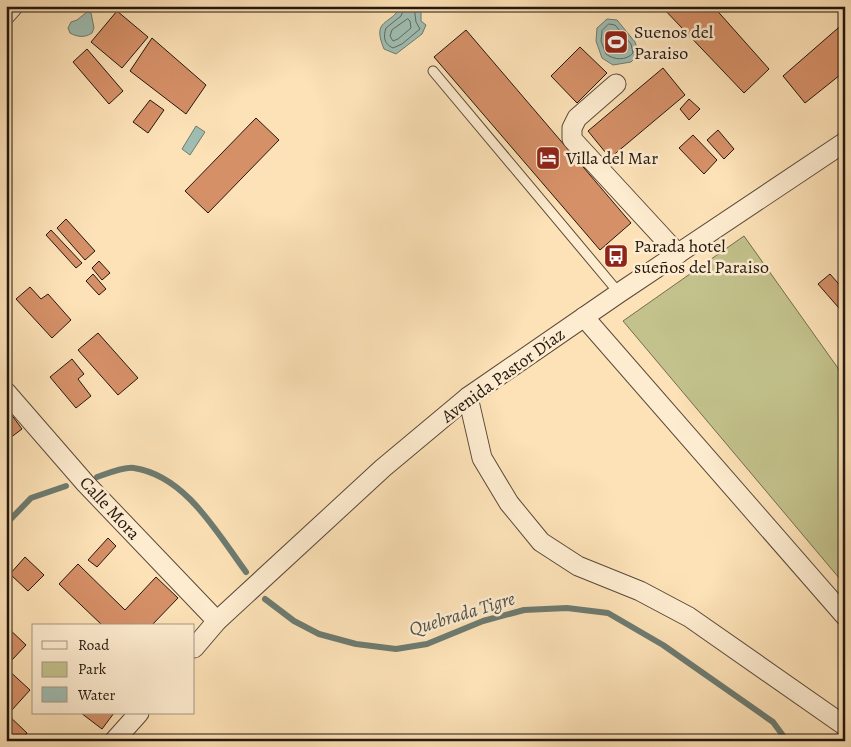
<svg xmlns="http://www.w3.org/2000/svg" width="851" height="747" viewBox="0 0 851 747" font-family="Alegreya,serif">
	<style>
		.green { fill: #c3c28c; stroke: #736c4e }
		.water { fill: #9fbdb2; stroke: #6d7b71 }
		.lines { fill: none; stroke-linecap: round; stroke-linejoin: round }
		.shore { stroke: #616a60; stroke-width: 1 }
		.stream { stroke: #6d7b71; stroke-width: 6 }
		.building { fill: #d69068; stroke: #23170f }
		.lane-casing { stroke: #5a4a39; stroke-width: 11 }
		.street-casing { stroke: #5a4a39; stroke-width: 21 }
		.lane { stroke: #feecd0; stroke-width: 9 }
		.street { stroke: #feecd0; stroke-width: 19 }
		.labels { text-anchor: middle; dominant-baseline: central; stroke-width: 5; stroke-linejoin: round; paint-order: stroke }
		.poi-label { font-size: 18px; fill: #23170f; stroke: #feecd0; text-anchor: start }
		.street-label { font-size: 18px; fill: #23170f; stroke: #feecd0 }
		.water-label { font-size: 19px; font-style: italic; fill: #4e5148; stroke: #feecd0 }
	</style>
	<rect width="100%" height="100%" fill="#fde2b7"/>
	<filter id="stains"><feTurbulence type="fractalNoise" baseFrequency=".004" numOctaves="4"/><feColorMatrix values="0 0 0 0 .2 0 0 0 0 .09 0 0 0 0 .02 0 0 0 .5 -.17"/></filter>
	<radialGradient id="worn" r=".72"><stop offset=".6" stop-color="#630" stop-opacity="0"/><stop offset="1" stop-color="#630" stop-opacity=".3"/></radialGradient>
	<path class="green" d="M744 236 845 378V585L623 321Z"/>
	<g class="water">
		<path d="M401 6H418L421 11V21L426 25 422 34 396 54 384 49C371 18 391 26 401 6Z"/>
		<path d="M87 12 91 13 94 28 92 33C85 38 77 37 70 33L68 28 71 22 77 20Z"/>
		<path d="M607 19 617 20 635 42 639 54 631 62 613 65 602 58 596 41 597 28Z"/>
		<path d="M196 126 205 132 190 155 182 149Z"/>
	</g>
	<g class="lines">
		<g class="shore">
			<path d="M405 6 401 16 386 28C383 37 384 44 393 48L402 44 420 29 416 22 414 6"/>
			<path d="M408 19 410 21 411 28 398 39 393 41 390 36 392 30Z"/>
			<path d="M609 24 615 25 631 44 633 53C626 61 614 60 606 54L601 41 602 31Z"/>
			<path d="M610 31 613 32 625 47V51L615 53 611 50C609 44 605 36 610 31Z"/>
		</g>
		<g class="stream">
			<path d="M97 477C106 474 125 466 134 468 186 476 217 533 246 572"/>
			<path d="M6 524 31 498 66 486"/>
			<path d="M265 599 294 621 319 634 356 644 396 649 427 644 483 621 524 610 567 608 608 613 663 645 773 722 787 741"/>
		</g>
	</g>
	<g class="building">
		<path d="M661 6H713L769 69 744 93Z"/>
		<path d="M117 11 148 37 122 68 91 42Z"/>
		<path d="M845 22V71L805 103 783 76Z"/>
		<path d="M466 30 631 223 600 250 434 57Z"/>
		<path d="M152 38 206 85 186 114 130 71Z"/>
		<path d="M580 47 607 73 577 103 551 76Z"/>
		<path d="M87 49 123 91 109 104 73 62Z"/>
		<path d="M663 68 685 95 610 158 588 131Z"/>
		<path d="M689 99 700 109 689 120 680 109Z"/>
		<path d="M150 100 164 110 148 133 133 122Z"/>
		<path d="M256 118 279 140 208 213 185 191Z"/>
		<path d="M718 130 734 149 724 159 707 140Z"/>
		<path d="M693 135 717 160 704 174 679 148Z"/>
		<path d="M66 219 95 251 85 260 57 228Z"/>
		<path d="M51 230 82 263 76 268 46 235Z"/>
		<path d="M99 261 110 273 102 280 92 268Z"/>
		<path d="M93 274 106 289 99 295 86 281Z"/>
		<path d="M830 274 845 291V315L818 284Z"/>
		<path d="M30 287 41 299 48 294 71 320 52 338 16 299Z"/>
		<path d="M98 333 138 378 118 395 78 350Z"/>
		<path d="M72 359 84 374 78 379 91 396 76 408 50 377Z"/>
		<path d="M11 414 22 429 6 441V417Z"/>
		<path d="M108 538 116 546 97 567 88 560Z"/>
		<path d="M25 557 44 575 28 591 10 574Z"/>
		<path d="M78 564 125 610 156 577 178 598 151 626H103L59 584Z"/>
		<path d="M6 626 26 645 12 660 6 654Z"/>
		<path d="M6 668 30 690 11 711 6 707Z"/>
		<path d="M6 713 27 733 20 741H6Z"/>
		<path d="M81 713H114L102 729Z"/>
	</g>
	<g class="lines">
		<defs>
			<g id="lane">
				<path d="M6 22 20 6"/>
				<path d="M433 71 619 293"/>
			</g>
			<g id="street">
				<path d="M616 84 577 118 572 128V139L678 254"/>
				<path d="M584 317 845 616"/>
				<path d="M6 392 86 484 217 621"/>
				<path d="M468 397 482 458 509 503 541 542 578 566 640 591 689 617 845 726"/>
				<path d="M194 648 217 621 383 468 468 397 619 293 845 142"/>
				<path d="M114 741 139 713"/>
			</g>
		</defs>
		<use href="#lane" class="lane-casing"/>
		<use href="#street" class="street-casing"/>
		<use href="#lane" class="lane"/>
		<use href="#street" class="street"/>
	</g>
	<defs>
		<symbol id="stadium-square" viewBox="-11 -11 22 22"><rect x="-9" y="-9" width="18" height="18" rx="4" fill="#8f2418" stroke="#feecd0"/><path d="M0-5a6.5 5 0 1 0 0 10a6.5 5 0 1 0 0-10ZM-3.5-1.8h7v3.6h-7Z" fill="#fff"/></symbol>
		<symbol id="hotel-square" viewBox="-11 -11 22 22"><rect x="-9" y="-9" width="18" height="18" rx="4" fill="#8f2418" stroke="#feecd0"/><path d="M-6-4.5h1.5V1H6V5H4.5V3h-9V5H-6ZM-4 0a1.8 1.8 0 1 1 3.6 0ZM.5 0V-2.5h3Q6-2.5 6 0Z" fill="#fff"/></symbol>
		<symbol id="bus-square" viewBox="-11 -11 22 22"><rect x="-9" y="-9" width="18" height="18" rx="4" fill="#8f2418" stroke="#feecd0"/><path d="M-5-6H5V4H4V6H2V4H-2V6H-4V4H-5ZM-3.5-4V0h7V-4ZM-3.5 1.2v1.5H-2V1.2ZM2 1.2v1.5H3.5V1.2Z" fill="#fff"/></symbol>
	</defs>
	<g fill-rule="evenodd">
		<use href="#stadium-square" x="602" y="28" width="28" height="28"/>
		<use href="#hotel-square" x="534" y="144" width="28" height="28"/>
		<use href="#bus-square" x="602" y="242" width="28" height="28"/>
	</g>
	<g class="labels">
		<g class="poi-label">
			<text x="634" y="32">Suenos del<tspan x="634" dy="21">Paraiso</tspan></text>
			<text x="566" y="158">Villa del Mar</text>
			<text x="634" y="246">Parada hotel<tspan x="634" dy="21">sueños del Paraiso</tspan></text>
		</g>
		<g class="street-label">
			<text transform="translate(503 375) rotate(-36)">Avenida Pastor Díaz</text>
			<text transform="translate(110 508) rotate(47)">Calle Mora</text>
		</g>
		<g class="water-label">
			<text transform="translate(462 614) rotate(-17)">Quebrada Tigre</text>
		</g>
	</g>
	<rect width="851" height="747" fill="none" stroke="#fde2b7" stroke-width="25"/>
	<rect x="8" y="8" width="836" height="732" fill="none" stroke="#23170f" stroke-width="2.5"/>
	<rect x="12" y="12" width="826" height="722" fill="none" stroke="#23170f"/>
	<rect x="32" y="624" width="162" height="90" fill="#feecd0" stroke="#a69783"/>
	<rect x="42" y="641" width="25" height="8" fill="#feecd0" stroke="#a69783"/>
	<text x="78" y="650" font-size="15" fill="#23170f">Road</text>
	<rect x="42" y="662" width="25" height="15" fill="#c3c28c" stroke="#a69783"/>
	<text x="78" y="674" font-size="15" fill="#23170f">Park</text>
	<rect x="42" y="687" width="25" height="15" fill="#9fbdb2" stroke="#a69783"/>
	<text x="78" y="700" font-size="15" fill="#23170f">Water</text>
	<rect width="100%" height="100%" filter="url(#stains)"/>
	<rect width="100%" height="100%" fill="url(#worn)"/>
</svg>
